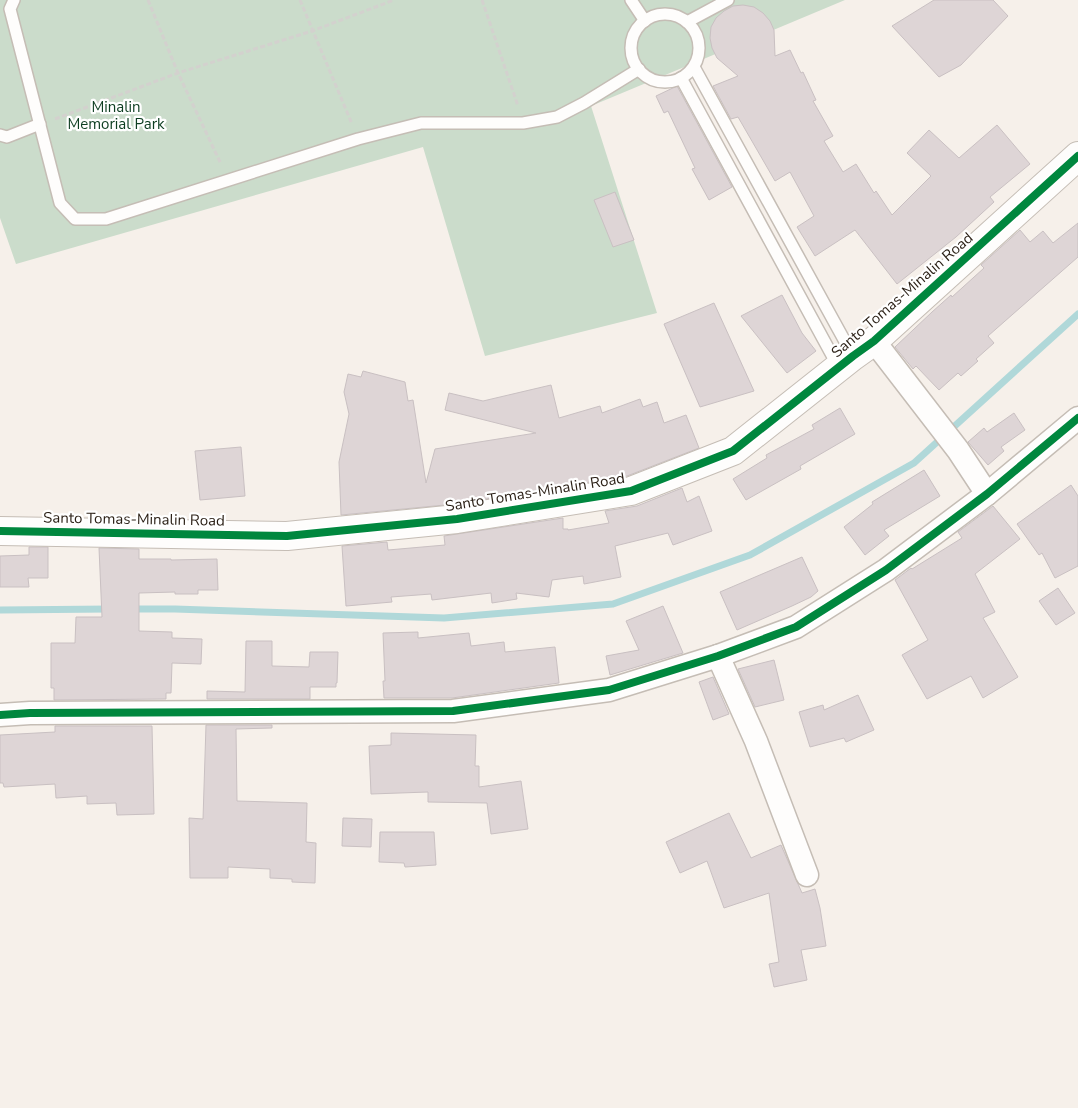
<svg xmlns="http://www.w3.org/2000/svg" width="1078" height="1108" viewBox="0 0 1078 1108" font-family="'Nunito Sans',sans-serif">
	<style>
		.green { fill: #cbdccb }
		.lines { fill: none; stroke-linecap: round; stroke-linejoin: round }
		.stream { stroke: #b0d8d9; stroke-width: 7 }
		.building { fill: #ded5d6; stroke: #c9c0c2 }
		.service-casing { stroke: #c5bdb5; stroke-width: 14 }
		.minor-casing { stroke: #c5bdb5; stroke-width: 25 }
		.tertiary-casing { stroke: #c5bdb5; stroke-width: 30 }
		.path { stroke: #d3d1ce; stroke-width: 3; stroke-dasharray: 5 2.5; stroke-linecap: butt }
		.service { stroke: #fefdfc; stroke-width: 11 }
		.minor { stroke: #fefdfc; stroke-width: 22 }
		.tertiary { stroke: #fefdfc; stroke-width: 28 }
		.cycleway-casing { stroke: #fff; stroke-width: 11 }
		.cycleway { stroke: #00873e; stroke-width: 8 }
		.labels { text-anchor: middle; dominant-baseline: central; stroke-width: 4.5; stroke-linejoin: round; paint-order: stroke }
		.park-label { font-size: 15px; fill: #0d3e21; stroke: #fff }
		.street-label { font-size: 15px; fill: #291e14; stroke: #fff }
	</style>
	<rect width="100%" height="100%" fill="#f6f0ea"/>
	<path class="green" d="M0 0H845L591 106 657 313 485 356 423 147 16 264 0 218Z"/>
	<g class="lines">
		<g class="stream">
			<path d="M130 609H175L444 618 613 604 750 555 914 463 1078 314"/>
			<path d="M0 610 110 609"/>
		</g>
	</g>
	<g class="building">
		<path d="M934 0H993L1008 16 961 65 939 77 892 26Z"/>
		<path d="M743 5 754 7 763 13 770 21 774 30 775 56 790 50 801 73 803 72 816 100 813 101 833 136 824 141 843 172 856 164 874 193 876 191 892 215 931 176 907 153 929 130 959 158 997 125 1030 164 990 197 994 202 956 237 897 284 855 230 815 256 797 227 814 216 790 172 775 181 738 117 731 119 713 86 738 76 717 58 712 48 710 38 711 27 716 18 724 11 733 6Z"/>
		<path d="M677 86 732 187 709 200 692 169 695 168 668 111 664 113 656 96Z"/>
		<path d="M615 192 634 240 613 247 594 200Z"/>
		<path d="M1078 223V257L988 336 994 343 976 359 978 361 961 376 958 373 939 390 916 366 913 369 895 347 932 312 951 295 952 297 984 268 981 265 1020 230 1030 242 1043 231 1053 243Z"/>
		<path d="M782 295 802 333 816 351 787 373 741 316Z"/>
		<path d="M714 303 754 391 700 407 664 324Z"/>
		<path d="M363 371 405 382 408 401 413 400 426 483 435 449 536 433 445 410 449 393 483 401 551 385 559 418 600 406 602 413 640 399 643 407 657 402 664 423 686 415 699 448 627 476 455 504 341 515 339 462 349 414 344 392 348 374 361 377Z"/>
		<path d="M840 408 855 434 800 466 801 469 746 500 733 479 767 458 766 455 814 429 812 425Z"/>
		<path d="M1014 413 1025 430 1001 447 1004 451 988 465 968 442 984 428 987 432Z"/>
		<path d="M241 447 245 496 200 500 195 451Z"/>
		<path d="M924 470 940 496 884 530 889 536 865 555 844 527 873 504 872 502Z"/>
		<path d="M1071 485 1078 496V566L1055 578 1042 553 1039 555 1017 524Z"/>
		<path d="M682 488 687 502 699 496 712 531 673 545 668 533 615 546 621 577 584 584 583 576 552 580 549 597 516 593 517 599 492 603 491 593 432 600 431 594 391 597 392 602 346 606 342 546 387 542 388 550 445 545 444 536 563 518V529H568V530L609 523 605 511 637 506Z"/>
		<path d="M993 506 1020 539 975 574 995 612 983 618 1018 677 983 698 971 676 927 699 902 655 928 640 895 580 911 568 912 569 962 538 958 532Z"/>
		<path d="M29 547H48V578H28L29 587H0V556L29 555Z"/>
		<path d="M99 548 139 549V559H171V560L217 559 218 590H198V594H175V592L139 593V631L172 632V638L202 639 201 664 172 663 171 693H166V699L54 700V688H51V643H75L76 617H102Z"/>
		<path d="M802 557 818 591 811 597 792 606 737 630 720 592Z"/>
		<path d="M1058 588 1075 613 1056 625 1039 601Z"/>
		<path d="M663 606 683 653 610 675 606 656 639 650 626 621Z"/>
		<path d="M418 632V638L469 633 471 646 504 642 505 652 555 647 559 683 452 698H384L383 681H385L383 633Z"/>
		<path d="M246 641H272V666L309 667 310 652H338L337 683H336V687H310V699H207V691L245 692Z"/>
		<path d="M774 660 784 700 755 707 738 669Z"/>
		<path d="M713 677 729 714 713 720 699 682Z"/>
		<path d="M858 695 874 730 846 742 844 738 810 747 799 712 823 705 824 710Z"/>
		<path d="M206 725H272V728L236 729 237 801 307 803 306 842 316 843 315 883 292 882V879L270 878V869L228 867V878H190L189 818 203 819Z"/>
		<path d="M55 726H152L154 814 117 815 116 803 87 804V796L56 798 55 784 4 787 3 783H0V735L55 732Z"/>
		<path d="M391 733 476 735 475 766H479V787L521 781 528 829 491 834 487 803 428 802V792L371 794 369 746 391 745Z"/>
		<path d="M729 813 751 858 781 845 802 893 815 889 820 908 826 946 801 950 807 980 774 987 769 964 779 962 769 893 724 908 707 861 680 873 666 842Z"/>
		<path d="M343 818 372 819 371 847 342 846Z"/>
		<path d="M380 832H434L436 865 405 867 404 863 379 862Z"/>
	</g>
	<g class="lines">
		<defs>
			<g id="service">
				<path d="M14 0 10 9 60 203 75 219H106L358 139 421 123H523L557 117 584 103 639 69"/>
				<path d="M631 0 645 21"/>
				<circle cx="665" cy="48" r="34"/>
				<path d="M687 22 728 0"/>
				<path d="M694 67 853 356"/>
				<path d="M681 78 839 368"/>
				<path d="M0 135 7 137 40 124"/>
			</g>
			<g id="minor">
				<path d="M874 341 958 450 987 494"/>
				<path d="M718 656 756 741 807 875"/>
				<path d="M0 715 30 713 453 711 609 690 718 656 796 627 886 570 987 494 1078 418"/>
			</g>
			<path id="tertiary" d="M0 531 287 536 457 519 631 491 733 451 853 356 874 341 1078 156"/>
		</defs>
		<use href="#service" class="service-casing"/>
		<use href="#minor" class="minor-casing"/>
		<use href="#tertiary" class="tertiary-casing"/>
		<g class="path">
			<path d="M148 0 178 73 221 164"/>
			<path d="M300 0 352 124"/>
			<path d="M482 0 518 106"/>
			<path d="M55 119 178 73 312 31 394 0"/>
		</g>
		<use href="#service" class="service"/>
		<use href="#minor" class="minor"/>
		<use href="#tertiary" class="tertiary"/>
		<defs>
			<g id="cycleway">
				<path d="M0 531 287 536 457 519 631 491 733 451 853 356 874 341 1078 156"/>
				<path d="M0 715 30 713 453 711 609 690 718 656 796 627 886 570 987 494 1078 418"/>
			</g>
		</defs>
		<use href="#cycleway" class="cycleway-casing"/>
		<use href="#cycleway" class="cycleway"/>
	</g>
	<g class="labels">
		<g class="park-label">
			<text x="116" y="107">Minalin<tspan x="116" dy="17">Memorial Park</tspan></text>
		</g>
		<g class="street-label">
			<text transform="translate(902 295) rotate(-41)">Santo Tomas-Minalin Road</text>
			<text transform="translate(535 492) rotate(-9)">Santo Tomas-Minalin Road</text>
			<text transform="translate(134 519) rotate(1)">Santo Tomas-Minalin Road</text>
		</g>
	</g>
</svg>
